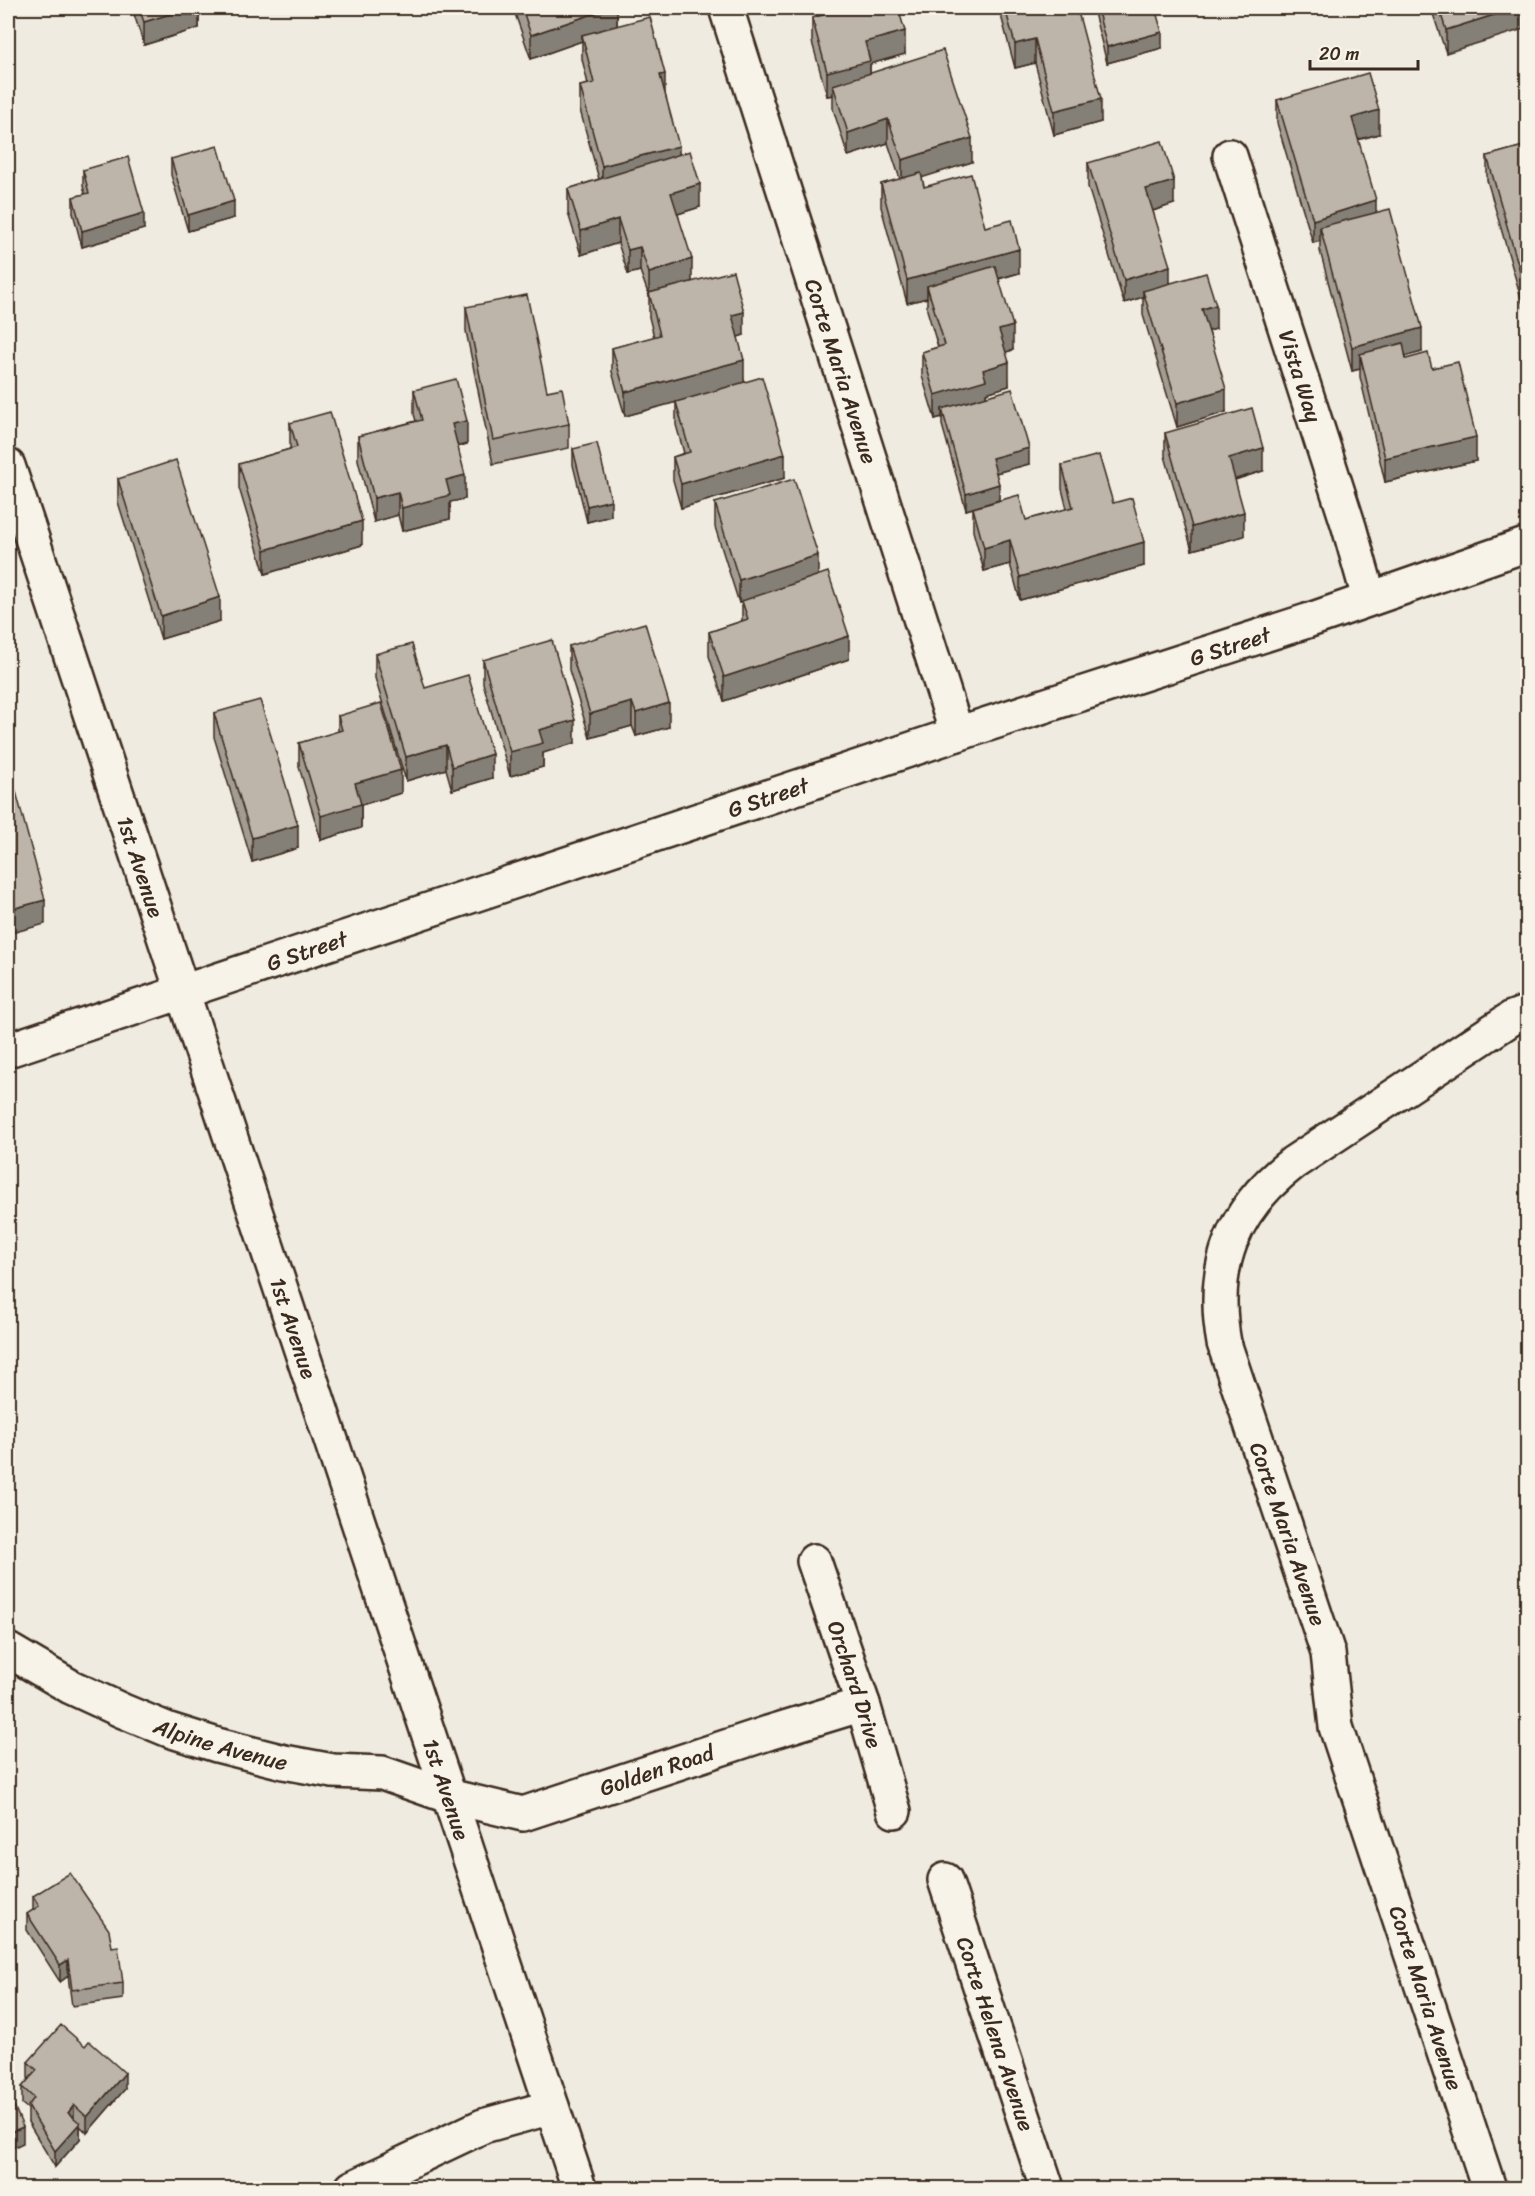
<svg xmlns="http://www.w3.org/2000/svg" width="1535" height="2196" viewBox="0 0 1535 2196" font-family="Sriracha,sans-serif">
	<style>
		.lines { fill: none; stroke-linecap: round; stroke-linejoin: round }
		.minor-casing { stroke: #3b2a1e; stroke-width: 38 }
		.minor { stroke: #f7f3e8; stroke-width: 33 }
		.wall { fill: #a39c92; stroke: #3b2a1e; stroke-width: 1.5 }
		.shaded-wall { fill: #847f77; stroke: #3b2a1e; stroke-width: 1.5 }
		.building { fill: #bdb5aa; stroke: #3b2a1e; stroke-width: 1.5 }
		.labels { text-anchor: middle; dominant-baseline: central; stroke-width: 5; stroke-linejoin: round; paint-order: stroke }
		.street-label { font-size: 22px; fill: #3b2a1e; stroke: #f7f3e8 }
	</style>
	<rect width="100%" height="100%" fill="#efebe0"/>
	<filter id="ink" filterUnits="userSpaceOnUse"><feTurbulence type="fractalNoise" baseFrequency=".0167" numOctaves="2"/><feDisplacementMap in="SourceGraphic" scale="12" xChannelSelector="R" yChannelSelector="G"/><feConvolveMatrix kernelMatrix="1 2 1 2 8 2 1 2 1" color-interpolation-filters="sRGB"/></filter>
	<g filter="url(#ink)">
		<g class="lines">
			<defs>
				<g id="minor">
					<path id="s1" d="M726 8 957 734"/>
					<path id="s2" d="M1230 156 1349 527 1369 598"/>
					<path id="s3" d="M8 466 579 2188"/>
					<path id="s4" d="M8 1050 957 734 1307 621 1528 544"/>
					<path id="s5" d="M814 1561 863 1704 894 1811"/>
					<path id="s6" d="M8 1650 71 1687 123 1711 169 1730 217 1745 284 1762 333 1771 382 1773 448 1796 523 1814 768 1733 863 1704"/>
					<path id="s7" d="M945 1880 1047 2188"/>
					<path d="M352 2188 483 2126 552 2107"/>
					<path d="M1489 2188 1336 1727 1328 1653 1224 1343C1210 1267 1232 1210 1293 1163L1512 1018 1528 1012"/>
				</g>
			</defs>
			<use href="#minor" class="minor-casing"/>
			<use href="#minor" class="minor"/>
		</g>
		<g class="wall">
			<path d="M132 8H199V28L144 45Z"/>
			<path d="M513 8H617V26L665 94 679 154 700 207 678 214 692 282 744 335 738 337 744 382 785 478 681 508 673 480V457L684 453 676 425V402L625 416 612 372V348L654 337 649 317V296L640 271 628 274 618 243 581 255 568 213V189L599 179 580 110V86L588 84 582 59V41L531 59Z"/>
			<path d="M814 8H898L905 54 870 64V73L972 162 922 177 924 187 985 227 1019 273 999 279 1013 350 1006 352 1009 386 986 393V396L1029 464 996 473 999 500 1026 520 1067 509 1062 489V465L1113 503 1144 566 1020 600 1010 564 984 571 973 531V508L966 510 942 425V417L935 419 922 376V352L938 347 927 310V298L907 303 881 207V184L900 179 888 143 848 156 833 109V95L827 96 812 42V18L817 17Z"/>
			<path d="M999 8H1077L1101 122 1054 135 1035 63 1015 68Z"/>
			<path d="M1095 8H1155L1162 48 1107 63 1095 17Z"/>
			<path d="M1431 8H1527L1446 53Z"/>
			<path d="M1277 100 1379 134 1358 140 1376 213 1422 352 1406 356V359L1432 368 1476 461 1385 482 1360 377V369L1352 371 1320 251V241L1313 243 1277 123Z"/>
			<path d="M1527 145V315H1526L1487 180V156Z"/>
			<path d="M171 159 234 218 188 231 171 175Z"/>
			<path d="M1088 163 1174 204 1153 211 1170 283 1216 329 1209 331 1226 412 1177 427 1143 315V297L1124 303 1088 187Z"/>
			<path d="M83 170 144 229 82 247 73 213V197L85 194 83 186Z"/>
			<path d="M466 307 547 391 569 424V448L493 464 466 331Z"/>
			<path d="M414 390 467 444 458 447 465 499 450 502V519L402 531 398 515 374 522 358 460V436L416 421 414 414Z"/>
			<path d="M290 423 362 545 265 574 239 488V464L290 449Z"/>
			<path d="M1165 433 1263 471 1235 480 1244 536 1192 550 1165 456Z"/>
			<path d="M573 449 611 516 587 522 573 465Z"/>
			<path d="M118 479 220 621 161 639 118 502Z"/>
			<path d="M715 503 818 575 849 659 724 701 709 656V632L742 621V603H739L715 527Z"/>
			<path d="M569 646 669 727 636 736 632 726 590 738 569 670Z"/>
			<path d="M375 654 425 688 492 778 452 790 446 769 406 781 375 678Z"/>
			<path d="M483 660 575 743 543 753V767L510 776 483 683Z"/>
			<path d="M214 713 298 848 252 862 214 737Z"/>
			<path d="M338 716 401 793 361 805V828L321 840 299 767V743L338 732Z"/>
			<path d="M33 1896 112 1947 123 1983V1999L72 2006 68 1976 60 1982 27 1930V1914L33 1910Z"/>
			<path d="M28 2062 125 2089 87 2133 80 2126V2139L55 2167 28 2122V2109L22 2104V2087L29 2079 28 2078Z"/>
		</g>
		<g class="shaded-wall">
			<path d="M189 8H199V28L144 45V22Z"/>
			<path d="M610 8H617V29L582 35V41L531 59V35Z"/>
			<path d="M1516 8H1527V28L1446 53V30Z"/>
			<path d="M905 31V54L870 64V85H833V95L827 96V72L865 42Z"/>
			<path d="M1162 32V48L1107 63V47Z"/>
			<path d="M1035 39V63L1015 68V44Z"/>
			<path d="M665 74V98L660 75Z"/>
			<path d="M1101 99V122L1054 135V111Z"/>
			<path d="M1379 110V134L1352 141V118Z"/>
			<path d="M888 119V143L848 156V133Z"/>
			<path d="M972 138V162L902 184V160Z"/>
			<path d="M679 146V169L602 190V166Z"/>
			<path d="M1174 181V204L1146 213V189Z"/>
			<path d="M700 184V207L671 216V193Z"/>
			<path d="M1376 200V224L1320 227V241L1313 243V220Z"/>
			<path d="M234 201V218L188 231V215Z"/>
			<path d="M144 213V229L82 247V231Z"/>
			<path d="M618 219V243L581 255V231Z"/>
			<path d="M640 247V271L628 274V250Z"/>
			<path d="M1019 249V273L930 297 927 286V298L907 303V280Z"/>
			<path d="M692 259V282L649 293V273Z"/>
			<path d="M1170 266V290L1143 291V297L1124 303V280Z"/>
			<path d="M1527 291V315H1526V292Z"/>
			<path d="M1216 305V329L1202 333V309Z"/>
			<path d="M744 312V335L732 339V315Z"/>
			<path d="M1013 326V350L999 354V330Z"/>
			<path d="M1422 328V352L1363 368 1360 354V369L1352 371V347Z"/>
			<path d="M744 360V384L625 416V392Z"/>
			<path d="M1009 362V386L986 393V404L942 409V417L935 419V395L983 370Z"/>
			<path d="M1226 389V412L1177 427V403Z"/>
			<path d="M467 421V444L452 448V424Z"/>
			<path d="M1476 437V461L1385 482V458Z"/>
			<path d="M1029 448V464L992 474V458Z"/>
			<path d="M1263 448V471L1229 481V458Z"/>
			<path d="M785 454V478L681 508V484Z"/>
			<path d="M465 475V499L450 502V519L402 531V508L446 480Z"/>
			<path d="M999 484V500L966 510V494Z"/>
			<path d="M398 492V515L374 522V498Z"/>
			<path d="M611 500V516L587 522V506Z"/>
			<path d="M1244 512V536L1192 550V527Z"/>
			<path d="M362 521V545L265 574V550Z"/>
			<path d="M1010 540V564L984 571V548Z"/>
			<path d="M1144 542V566L1020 600V577Z"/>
			<path d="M818 555V579L739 603V580Z"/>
			<path d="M220 597V621L161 639V616Z"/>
			<path d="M849 636V659L724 701V677Z"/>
			<path d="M632 702V726L590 738V714Z"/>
			<path d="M669 703V727L636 736V713Z"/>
			<path d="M575 720V743L543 753V767L510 776V752L539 730Z"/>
			<path d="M446 745V769L406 781V757Z"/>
			<path d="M492 754V778L452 790V767Z"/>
			<path d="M401 770V793L361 805V828L321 840V816L355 783Z"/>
			<path d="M298 825V848L252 862V838Z"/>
			<path d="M45 900V924L8 934V910Z"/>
			<path d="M68 1960V1976L60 1982V1965Z"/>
			<path d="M125 2073V2089L87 2133V2117Z"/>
			<path d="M74 2105V2121L68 2113Z"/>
			<path d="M80 2123V2139L55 2167V2151Z"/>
			<path d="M23 2127V2143L8 2150V2133Z"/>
		</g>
		<g class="building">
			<path d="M139 8H189L144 22Z"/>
			<path d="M522 8H610L531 35Z"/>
			<path d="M821 8H898L905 31 865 42 870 61 827 72 812 18 823 15Z"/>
			<path d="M1005 8H1077L1101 99 1054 111 1035 39 1015 44Z"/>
			<path d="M1097 8H1155L1162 32 1107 47Z"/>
			<path d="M1439 8H1516L1446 30Z"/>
			<path d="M650 17 665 74 660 75 679 146 602 166 580 86 594 83 582 35Z"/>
			<path d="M943 50 972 138 902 160 888 119 848 133 833 85Z"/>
			<path d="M1368 73 1379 110 1352 118 1376 200 1313 220 1277 100Z"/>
			<path d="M1162 141 1174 181 1146 189 1170 266 1124 280 1088 163Z"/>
			<path d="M1527 145V291L1526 292 1487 156Z"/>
			<path d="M218 146 234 201 188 215 171 159Z"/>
			<path d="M690 151 700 184 671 193 692 259 649 273 640 247 628 250 618 219 581 231 568 189Z"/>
			<path d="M128 157 144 213 82 231 73 197 89 193 83 170Z"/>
			<path d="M921 173 924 187 971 174 985 227 1012 220 1019 249 907 280 881 184Z"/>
			<path d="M1390 209 1422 328 1352 347 1320 227Z"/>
			<path d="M995 266 1013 326 999 330 1009 362 983 370 986 380 935 395 922 352 945 345 927 286Z"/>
			<path d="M733 271 744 312 732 315 744 360 625 392 612 348 660 335 649 293Z"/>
			<path d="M1206 273 1216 305 1202 309 1226 389 1177 403 1143 291Z"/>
			<path d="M527 295 547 391 562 388 569 424 493 440 466 307Z"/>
			<path d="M1403 343 1406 359 1428 353 1432 368 1458 362 1476 437 1385 458 1360 354Z"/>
			<path d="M762 377 785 454 681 484 673 457 690 452 676 402Z"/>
			<path d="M456 379 467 421 452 424 465 475 446 480 450 495 402 508 398 492 374 498 358 436 422 420 414 390Z"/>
			<path d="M1012 389 1029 448 992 458 999 484 966 494 942 409Z"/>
			<path d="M1252 408 1263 448 1229 458 1244 512 1192 527 1165 433Z"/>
			<path d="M330 412 362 521 265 550 239 464 297 447 290 423Z"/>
			<path d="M597 443 611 500 587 506 573 449Z"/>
			<path d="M1099 455 1113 503 1132 498 1144 542 1020 577 1010 540 984 548 973 508 1019 495 1026 520 1073 507 1062 465Z"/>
			<path d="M176 460 220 597 161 616 118 479Z"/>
			<path d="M794 479 818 555 739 580 715 503Z"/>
			<path d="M828 572 849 636 724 677 709 632 748 619 742 601Z"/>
			<path d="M645 623 669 703 636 713 632 702 590 714 569 646Z"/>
			<path d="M552 640 575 720 539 730 543 743 510 752 483 660Z"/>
			<path d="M412 644 425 688 468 675 492 754 452 767 446 745 406 757 375 654Z"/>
			<path d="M260 700 298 825 252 838 214 713Z"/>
			<path d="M381 703 401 770 355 783 361 804 321 816 299 743 342 730 338 716Z"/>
			<path d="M14 784 45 900 8 910V786Z"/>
			<path d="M70 1873 109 1930 112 1947 118 1946 123 1983 72 1990 68 1960 60 1965 27 1914 39 1906 33 1896Z"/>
			<path d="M61 2025 85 2046 89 2041 125 2073 87 2117 74 2105 68 2113 80 2123 55 2151 28 2106 34 2098 22 2087 37 2070 28 2062Z"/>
			<path d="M9 2094 23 2127 8 2133V2095Z"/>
		</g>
	</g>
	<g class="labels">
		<g class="street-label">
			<text stroke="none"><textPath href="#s1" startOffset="381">Corte Maria Avenue</textPath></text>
			<text stroke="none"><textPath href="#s2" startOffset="231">Vista Way</textPath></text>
			<text stroke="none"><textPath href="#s4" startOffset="1287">G Street</textPath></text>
			<text stroke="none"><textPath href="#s4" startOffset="801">G Street</textPath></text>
			<text stroke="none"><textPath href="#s3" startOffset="422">1st Avenue</textPath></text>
			<text stroke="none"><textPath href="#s4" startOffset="315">G Street</textPath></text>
			<text stroke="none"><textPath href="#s3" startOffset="908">1st Avenue</textPath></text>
			<text transform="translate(1288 1534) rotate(71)">Corte Maria Avenue</text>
			<text stroke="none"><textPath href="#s5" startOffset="130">Orchard Drive</textPath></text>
			<text stroke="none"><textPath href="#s6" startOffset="234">Alpine Avenue</textPath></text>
			<text stroke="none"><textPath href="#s6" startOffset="686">Golden Road</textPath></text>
			<text stroke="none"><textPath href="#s3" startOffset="1394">1st Avenue</textPath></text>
			<text transform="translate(1426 1998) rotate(72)">Corte Maria Avenue</text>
			<text stroke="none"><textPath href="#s7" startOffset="162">Corte Helena Avenue</textPath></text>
		</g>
	</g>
	<rect width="1535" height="2196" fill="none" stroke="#f7f3e8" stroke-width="30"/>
	<rect x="15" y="15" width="1505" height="2166" fill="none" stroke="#3b2a1e" stroke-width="2" filter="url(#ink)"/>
	<path d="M1310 60v9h108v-9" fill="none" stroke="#3b2a1e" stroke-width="3"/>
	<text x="1319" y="60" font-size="18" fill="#3b2a1e" stroke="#f7f3e8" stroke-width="4.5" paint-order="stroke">20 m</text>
</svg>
